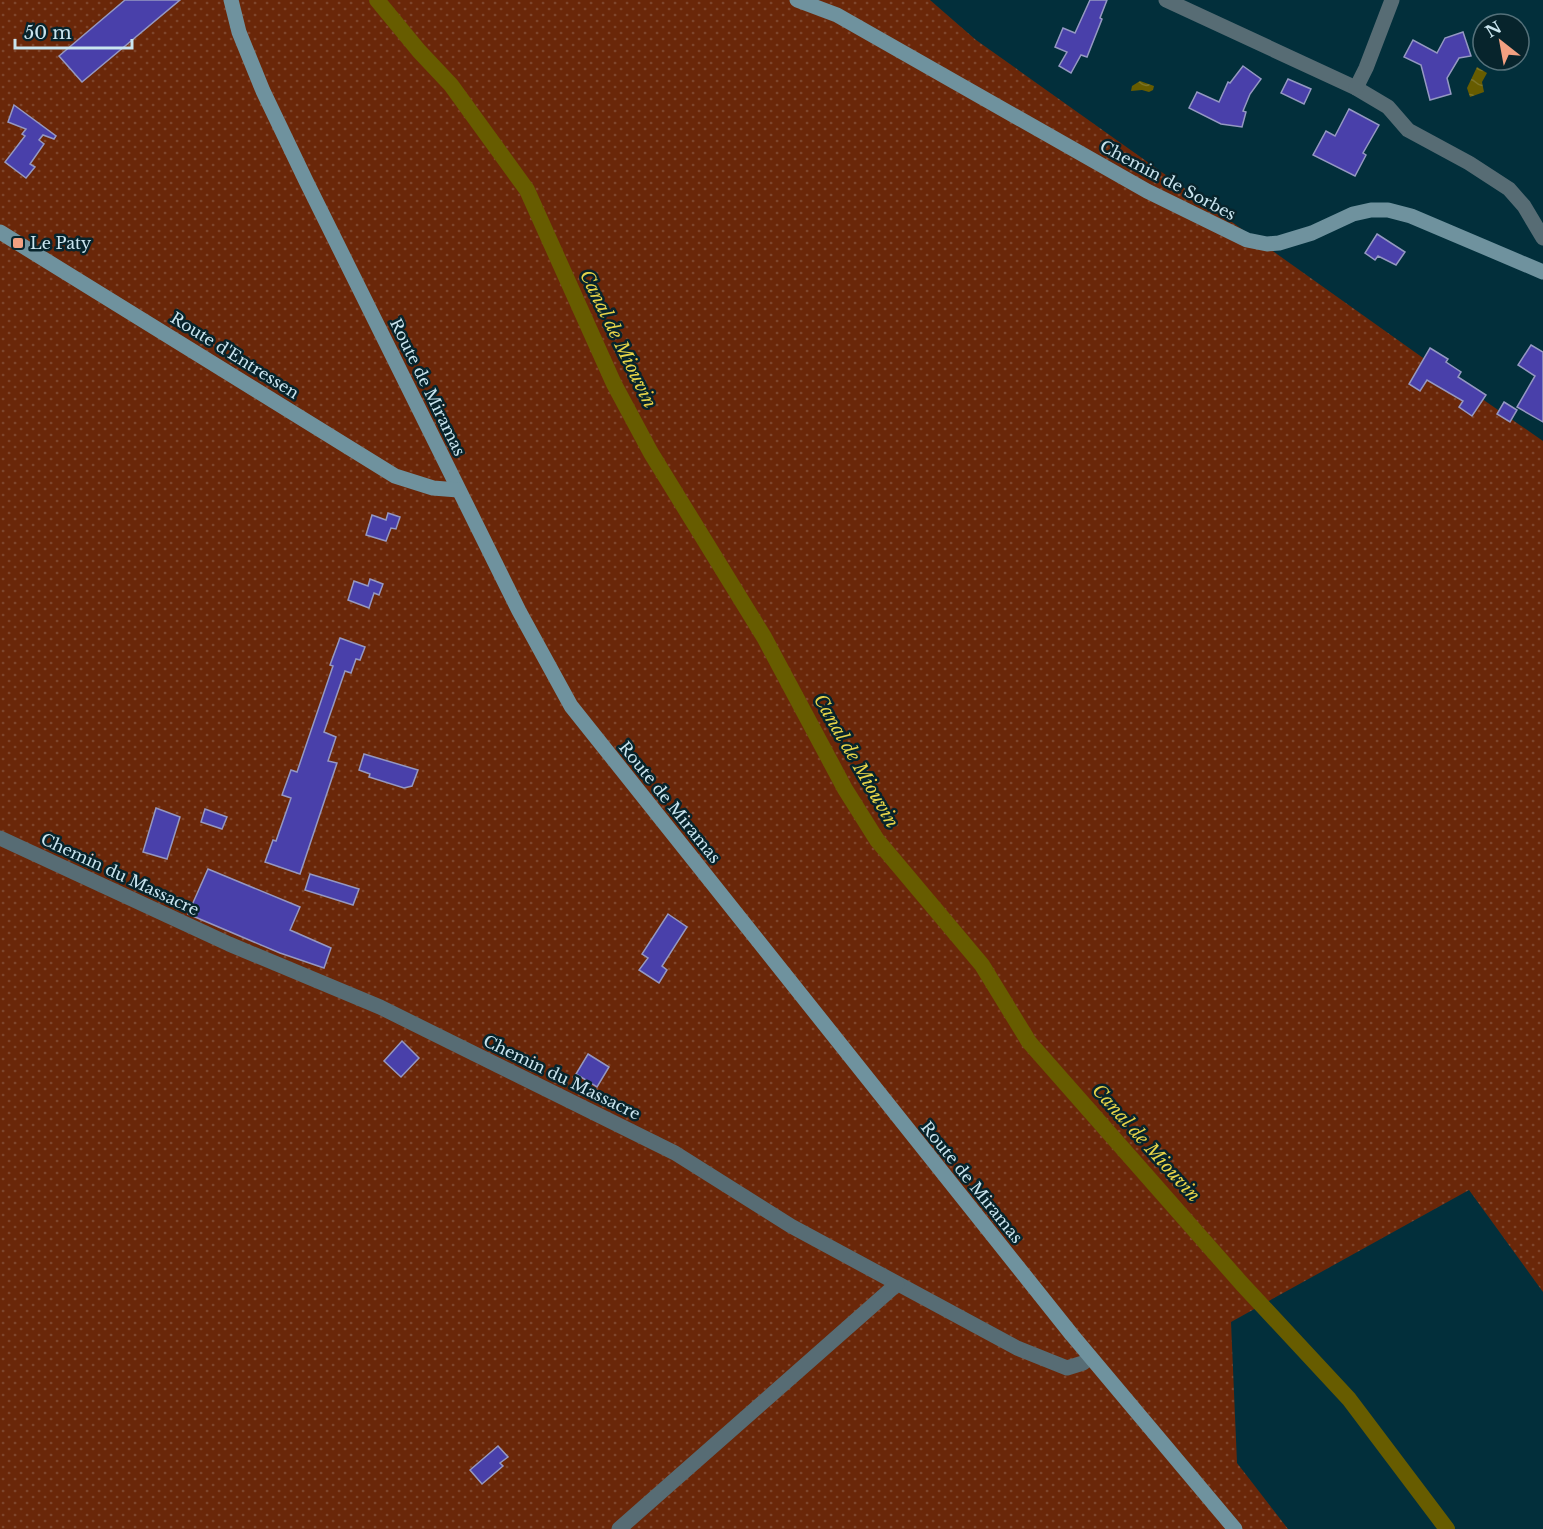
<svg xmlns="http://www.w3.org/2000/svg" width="1543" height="1529" viewBox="0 0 1543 1529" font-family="'Libre Baskerville',serif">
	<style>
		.grass { fill: url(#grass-dots) }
		.water { fill: url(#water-waves) }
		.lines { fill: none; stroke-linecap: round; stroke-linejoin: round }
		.canal { stroke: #675c00; stroke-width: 16 }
		.building { fill: #4940aa; stroke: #9598c2; stroke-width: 1.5 }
		.street { stroke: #576c74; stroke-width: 15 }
		.secondary { stroke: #6f929e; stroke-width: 15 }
		.poi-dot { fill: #f2a081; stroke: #07242c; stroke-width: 2 }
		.labels { text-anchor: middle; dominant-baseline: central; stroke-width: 5; stroke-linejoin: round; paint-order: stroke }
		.street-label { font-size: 16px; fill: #cae5ef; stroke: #07242c }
		.poi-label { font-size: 16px; fill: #cae5ef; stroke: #07242c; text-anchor: start }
		.water-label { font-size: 18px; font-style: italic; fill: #e7d449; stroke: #07242c }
	</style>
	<defs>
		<pattern id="grass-dots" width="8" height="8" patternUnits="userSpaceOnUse" patternTransform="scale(1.5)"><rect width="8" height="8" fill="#6a2709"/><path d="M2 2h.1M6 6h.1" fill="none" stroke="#7e462d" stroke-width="1.8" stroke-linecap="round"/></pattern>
		<pattern id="water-waves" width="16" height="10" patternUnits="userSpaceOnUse" patternTransform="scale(1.5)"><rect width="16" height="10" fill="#675c00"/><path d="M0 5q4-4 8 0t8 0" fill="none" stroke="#7b7326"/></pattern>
	</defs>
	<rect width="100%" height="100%" fill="#022f3b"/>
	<path class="grass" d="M0 0H930L976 40 1433 365 1543 441V1292L1469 1190 1231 1322 1237 1463 1288 1529H0Z"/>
	<g class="water">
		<path d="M1477 67 1487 73 1482 82 1484 92 1470 97 1467 88Z"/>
		<path d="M1140 81 1154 86 1153 90 1149 92 1142 90 1131 91 1132 86Z"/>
	</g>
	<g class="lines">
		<path class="canal" d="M377 0 419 51 451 85 527 190 614 384 651 453 764 637 845 789 877 840 982 965 1029 1042 1242 1284 1349 1399 1447 1529"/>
	</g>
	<g class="building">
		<path d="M125 0H180L82 82 59 56Z"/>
		<path d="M1090 0H1107L1100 18 1102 19 1087 57 1081 55 1071 73 1059 66 1067 52 1055 47 1063 28 1075 33Z"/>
		<path d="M1463 32 1471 56 1459 58 1447 78 1451 94 1430 100 1421 65 1404 57 1413 40 1437 53 1445 38Z"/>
		<path d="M1243 66 1261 79 1250 94 1243 111 1246 112 1242 127 1221 124 1189 108 1197 92 1219 102 1228 82 1230 83Z"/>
		<path d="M1288 79 1311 89 1304 104 1281 93Z"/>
		<path d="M14 105 56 136 54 139 43 135 39 140 44 144 30 164 35 167 26 178 5 162 25 136 22 134 26 129 8 122Z"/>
		<path d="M1349 109 1379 125 1363 153 1366 155 1355 176 1313 155 1326 131 1335 136Z"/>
		<path d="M1377 234 1405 252 1396 265 1378 256 1375 260 1365 253Z"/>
		<path d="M1531 345 1543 352V422L1517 407 1535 376 1518 365Z"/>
		<path d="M1430 348 1448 359 1446 362 1461 372 1458 377 1486 395 1472 416 1459 407 1463 401 1427 380 1420 391 1409 384Z"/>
		<path d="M1504 402 1517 410 1510 422 1497 414Z"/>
		<path d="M388 513 400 517 396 529 391 528 386 541 366 535 372 515 386 520Z"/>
		<path d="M370 579 383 584 379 595 374 593 369 608 348 600 354 581 368 586Z"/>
		<path d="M340 638 365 647 360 660 356 659 351 673 345 671 324 732 336 737 328 761 337 763 300 874 265 862 273 840 276 841 291 798 282 795 291 770 297 772 333 666 330 665Z"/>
		<path d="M364 754 418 770 412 786 404 788 369 777 370 774 359 770Z"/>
		<path d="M156 808 180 817 167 859 143 852Z"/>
		<path d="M205 809 227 817 222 829 201 822Z"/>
		<path d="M208 869 300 907 290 930 331 948 324 968 280 953 188 914Z"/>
		<path d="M310 874 359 889 353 905 305 890Z"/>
		<path d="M668 914 687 927 662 966 667 970 659 983 639 970 648 958 642 954Z"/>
		<path d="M402 1041 419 1058 401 1077 384 1061Z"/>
		<path d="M588 1054 609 1067 597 1087 576 1074Z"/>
		<path d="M498 1446 508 1457 500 1463 503 1466 482 1484 470 1470Z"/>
	</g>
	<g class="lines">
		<g class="street">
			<path d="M1166 0 1356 88 1388 107 1408 130 1469 163 1509 189 1524 206 1543 238"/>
			<path d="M1356 88 1366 68 1392 0"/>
			<path d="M0 838 229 944 380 1007 675 1153 791 1226 1017 1348 1067 1368 1083 1363 1090 1357"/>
			<path d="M619 1529 897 1284"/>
		</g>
		<g class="secondary">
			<path d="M231 0 239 32 263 91 306 181 519 611 571 706 1072 1335 1235 1529"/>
			<path d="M797 0 837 15 1147 191 1247 240 1267 244 1279 243 1312 233 1353 214 1371 210H1388L1411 216 1543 272"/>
			<path d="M0 232 395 476 433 488 458 490"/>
		</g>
	</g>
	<rect class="poi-dot" x="12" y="237" width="12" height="12" rx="3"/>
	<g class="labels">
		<g class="street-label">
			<text transform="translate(1168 180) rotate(28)">Chemin de Sorbes</text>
			<text transform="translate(235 355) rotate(32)">Route d'Entressen</text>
			<text transform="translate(428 387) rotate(64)">Route de Miramas</text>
			<text transform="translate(670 802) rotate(51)">Route de Miramas</text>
			<text transform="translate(120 874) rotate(25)">Chemin du Massacre</text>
			<text transform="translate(562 1077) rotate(26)">Chemin du Massacre</text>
			<text transform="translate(972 1182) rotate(51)">Route de Miramas</text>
		</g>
		<g class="poi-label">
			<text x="30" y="243">Le Paty</text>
		</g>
		<g class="water-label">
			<text transform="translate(618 339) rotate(64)">Canal de Miouvin</text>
			<text transform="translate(856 761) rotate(60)">Canal de Miouvin</text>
			<text transform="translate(1146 1143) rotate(48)">Canal de Miouvin</text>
		</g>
	</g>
	<g transform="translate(1501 42) rotate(329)"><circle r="28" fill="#07242c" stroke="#55717a" stroke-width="1.5"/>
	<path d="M0-4.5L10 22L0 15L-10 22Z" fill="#f2a081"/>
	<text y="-9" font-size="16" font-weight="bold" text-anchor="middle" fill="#cae5ef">N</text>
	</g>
	<path d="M15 39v9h117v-9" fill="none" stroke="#cae5ef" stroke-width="3"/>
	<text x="24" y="39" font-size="18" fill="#cae5ef" stroke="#07242c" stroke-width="4.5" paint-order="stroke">50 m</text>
</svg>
